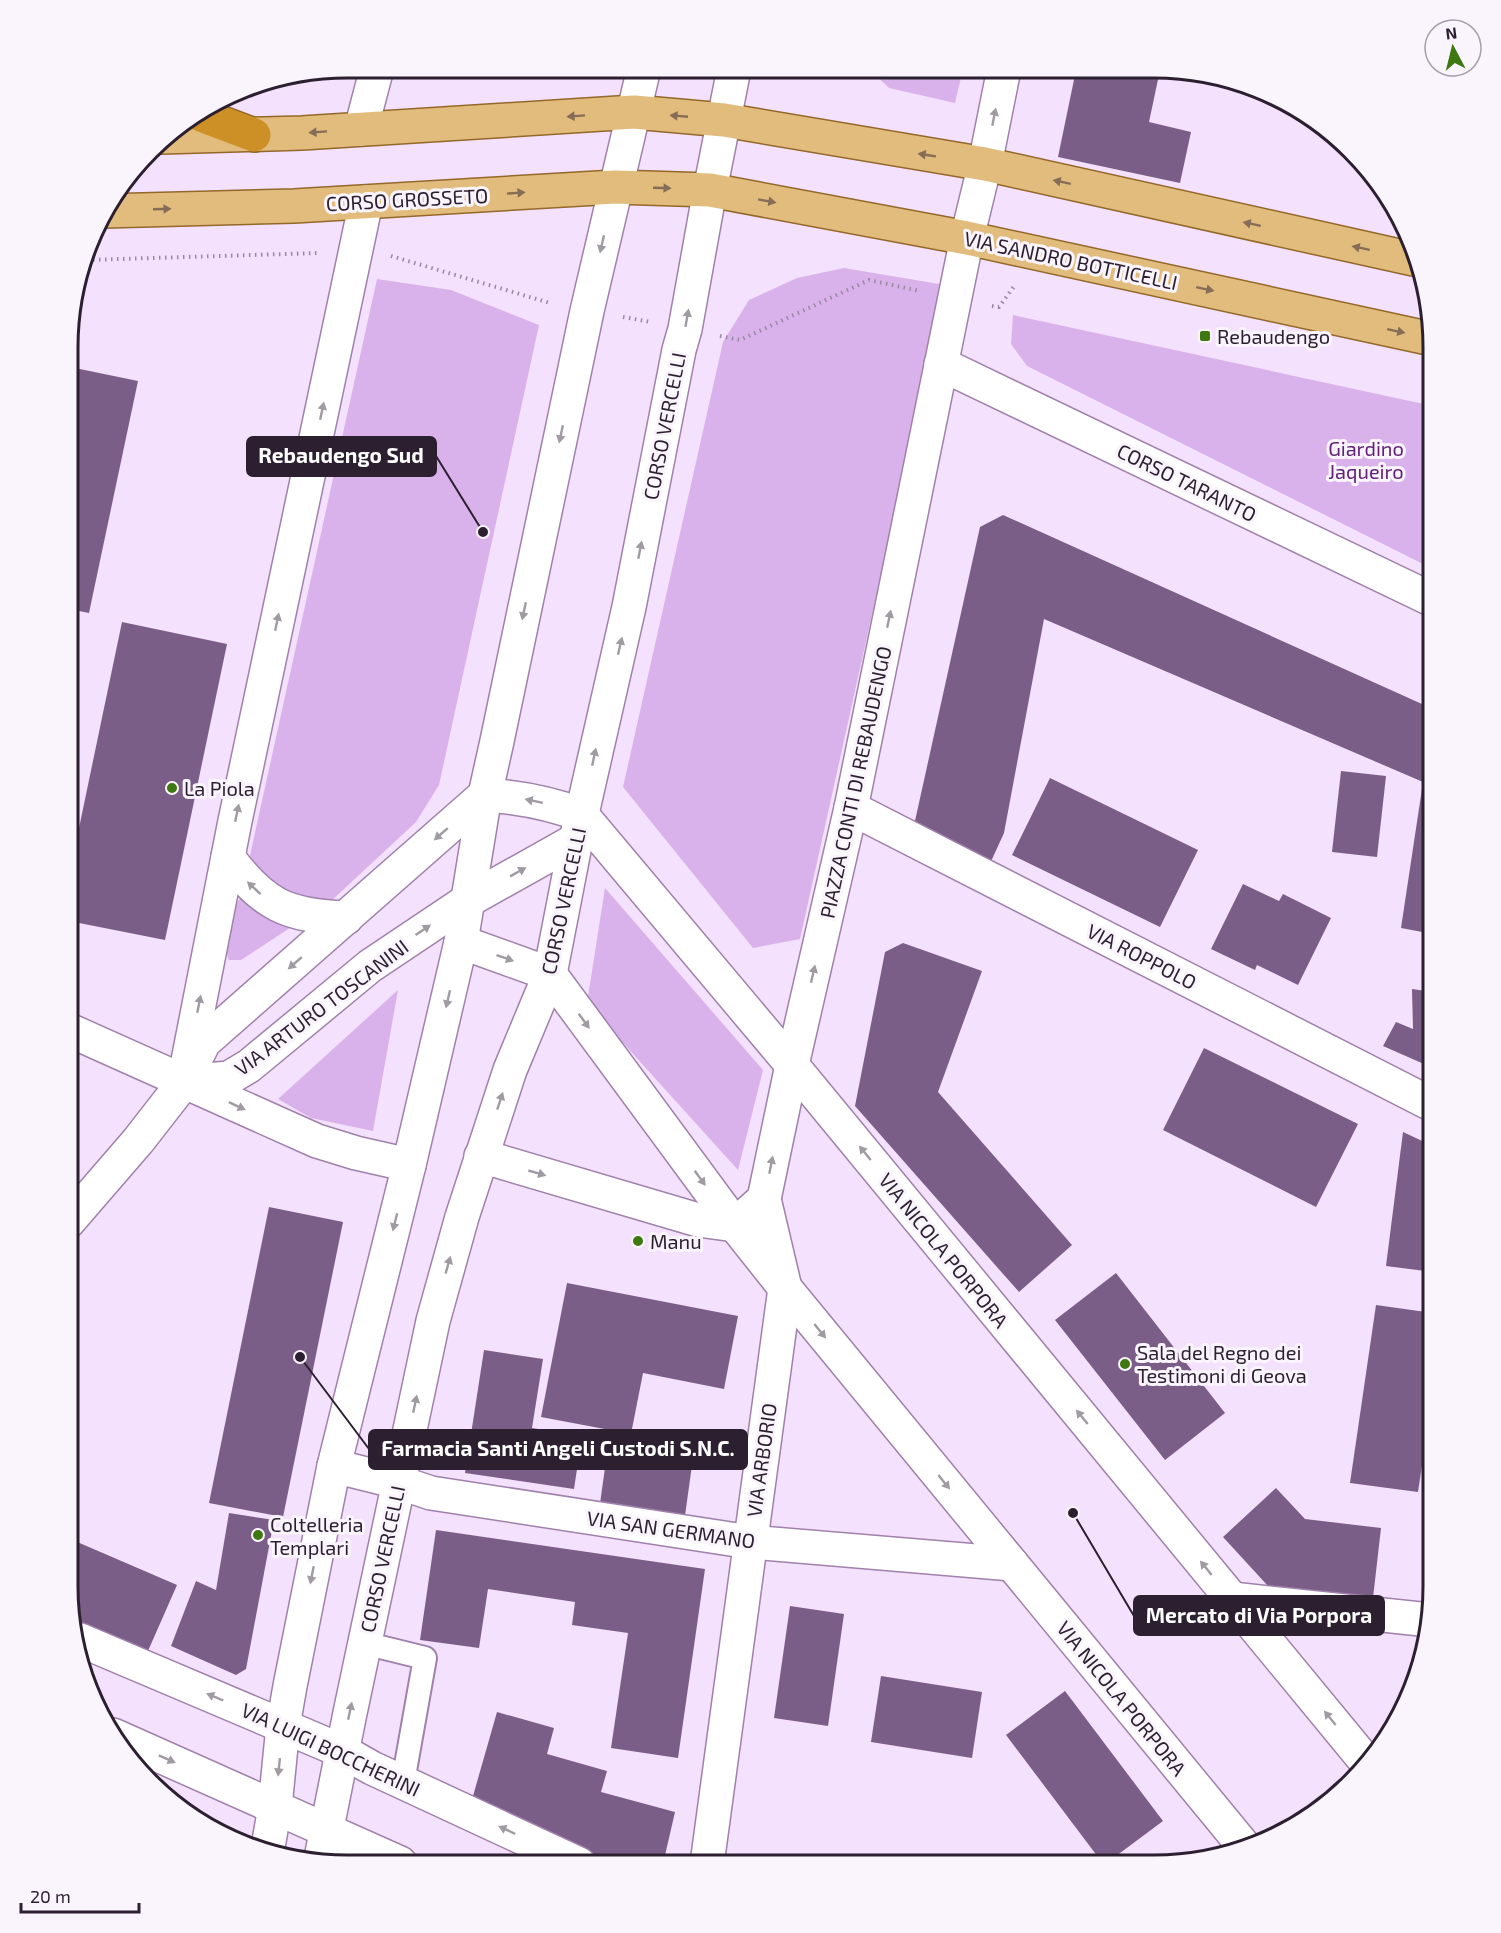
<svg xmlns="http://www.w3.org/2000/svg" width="1501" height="1933" viewBox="0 0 1501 1933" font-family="'Exo 2',sans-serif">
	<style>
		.green { fill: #dab2eb }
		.building { fill: #7b5e87 }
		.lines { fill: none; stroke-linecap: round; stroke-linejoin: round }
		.lane-casing { stroke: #9f81ac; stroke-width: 26 }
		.street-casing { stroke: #9f81ac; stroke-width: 36 }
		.secondary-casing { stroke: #9f81ac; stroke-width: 36 }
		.primary-casing { stroke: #94682a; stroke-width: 36 }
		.highway-casing { stroke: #94682a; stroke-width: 36 }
		.path { stroke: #9989a0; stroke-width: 4; stroke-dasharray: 1.5 4.5; stroke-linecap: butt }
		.lane { stroke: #fff; stroke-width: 22 }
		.street { stroke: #fff; stroke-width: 33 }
		.secondary { stroke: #fff; stroke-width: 33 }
		.primary { stroke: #e1bc7d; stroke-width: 33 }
		.highway { stroke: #cd9027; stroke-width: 33 }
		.oneway { fill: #866e56 }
		.oneway2 { fill: #a09aa2 }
		.poi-dot { fill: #3d7810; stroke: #faf4fd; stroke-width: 2 }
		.labels { text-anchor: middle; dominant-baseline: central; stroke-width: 6; stroke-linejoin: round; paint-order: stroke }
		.street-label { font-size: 20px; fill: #2b1f30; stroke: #faf4fd }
		.poi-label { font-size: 20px; fill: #2b1f30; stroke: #faf4fd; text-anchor: start }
		.park-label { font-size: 20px; fill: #622179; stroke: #faf4fd }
		.rim { fill: none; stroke: #2b1f30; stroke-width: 3 }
		.leader { fill: none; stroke: #2b1f30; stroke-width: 2 }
		.callout-dot { fill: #2b1f30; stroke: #faf4fd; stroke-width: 2 }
		.callout { fill: #2b1f30; stroke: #2b1f30; stroke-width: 2 }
		.callout-label { font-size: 21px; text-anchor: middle; font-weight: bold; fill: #fff }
	</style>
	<rect width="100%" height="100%" fill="#f4e1fd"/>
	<g class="green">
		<path d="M869 69H963L955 103 889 88Z"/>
		<path d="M844 268 945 285 800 939 753 948 623 787 723 342 749 300 797 278Z"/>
		<path d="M377 279 451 290 539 325 439 785 416 822 330 902 298 897 271 884 249 860Z"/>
		<path d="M1013 315 1433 406V569L1027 366 1011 344Z"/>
		<path d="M605 888 763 1070 738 1170 587 1003Z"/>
		<path d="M242 896 296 924 241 960H229C221 948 232 905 242 896Z"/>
		<path d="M398 990 373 1131 311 1118 278 1099Z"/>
	</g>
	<g class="building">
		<path d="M1076 70H1160L1149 122 1191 132 1180 183 1058 157Z"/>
		<path d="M70 367 138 381 89 613 69 609Z"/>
		<path d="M1003 515 1433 709V934L1401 928 1423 782 1044 619 1004 833 988 868 913 830 980 527Z"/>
		<path d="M122 622 227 644 165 940 69 921V876Z"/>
		<path d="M1341 771 1386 776 1377 857 1332 852Z"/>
		<path d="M1050 778 1198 850 1160 927 1012 855Z"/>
		<path d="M1243 884 1279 901 1283 894 1331 918 1298 985 1257 965 1255 970 1211 949Z"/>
		<path d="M903 943 982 971 938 1092 1072 1245 1019 1292 855 1106 885 952Z"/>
		<path d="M1412 989 1433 992V1068L1383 1046 1396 1022 1413 1029Z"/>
		<path d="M1204 1048 1358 1124 1316 1207 1163 1130Z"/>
		<path d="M1403 1132 1433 1146V1272L1386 1266Z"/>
		<path d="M269 1207 343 1222 283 1517 209 1503Z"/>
		<path d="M1116 1273 1225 1413 1165 1460 1055 1320Z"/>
		<path d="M567 1283 738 1316 724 1389 643 1373 631 1434 541 1417Z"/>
		<path d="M1376 1305 1433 1313V1392L1418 1492 1350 1483Z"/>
		<path d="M484 1350 543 1359 532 1428 582 1436 574 1489 465 1473Z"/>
		<path d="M608 1446 693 1458 683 1530 598 1518Z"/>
		<path d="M1276 1488 1305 1519 1381 1528 1373 1598 1268 1586 1223 1537Z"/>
		<path d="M229 1513 274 1520 246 1669 236 1675 171 1646 196 1581 216 1590Z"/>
		<path d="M436 1530 705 1569 678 1758 611 1748 628 1633 572 1625 575 1602 488 1589 479 1648 420 1640Z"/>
		<path d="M68 1538 177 1585 144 1660 78 1631 68 1586Z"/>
		<path d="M790 1606 844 1614 828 1726 774 1718Z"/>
		<path d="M881 1676 982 1692 972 1758 871 1742Z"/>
		<path d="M1065 1691 1163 1821 1104 1865 1006 1735Z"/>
		<path d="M497 1712 554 1728 547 1754 607 1771 601 1792 675 1812 663 1864H611L509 1822 511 1813 471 1803Z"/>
	</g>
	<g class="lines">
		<defs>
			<path id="lane" d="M364 1643 425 1658 403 1782"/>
			<g id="street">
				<path d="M361 129 377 68"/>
				<path d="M941 364 1433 600"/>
				<path d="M485 795C519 797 550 803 582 815L792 1065 1367 1763"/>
				<path d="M851 808 1433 1105"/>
				<path d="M228 857C263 905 287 916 346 918"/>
				<path d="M461 942 550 974 735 1225 785 1288 1243 1845"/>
				<path d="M69 1030 317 1141 356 1153 409 1165"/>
				<path d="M186 1071 235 821 366 202"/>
				<path d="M481 1156 698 1220 735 1225 764 1199 792 1065 851 808 967 238 985 164 1004 69"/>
				<path d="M334 1466 398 1482 431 1493 750 1542 1012 1564"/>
				<path d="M1232 1599 1430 1620"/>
				<path d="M80 1640 342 1751 372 1768 579 1864"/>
				<path d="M113 1735 400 1863"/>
				<path d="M707 1864 785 1288 764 1199"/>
			</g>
			<g id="secondary">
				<path d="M184 1082 229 1078 249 1066 370 966 467 901 576 840"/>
				<path d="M68 1222 138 1141 184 1082 204 1042 485 795"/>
				<path d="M268 1847 275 1807 283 1726 290 1686 334 1466 409 1165 461 942 485 795 497 741 587 311 644 68"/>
				<path d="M320 1863 350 1713 433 1321 462 1217 510 1070 550 974 576 840 629 607 679 350 685 329 710 190 734 69"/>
			</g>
			<g id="primary">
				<path d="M162 137 302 133 634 112 724 120 985 164 1413 259"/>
				<path d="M104 211 294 206 615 187 710 190 967 238 1432 339"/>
			</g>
			<path id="highway" d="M201 115 254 135"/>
		</defs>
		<use href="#lane" class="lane-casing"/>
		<use href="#street" class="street-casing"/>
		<use href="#secondary" class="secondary-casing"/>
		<use href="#primary" class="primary-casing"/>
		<use href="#highway" class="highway-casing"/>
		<g class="path">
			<path d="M391 256 550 303"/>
			<path d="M87 260 318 253"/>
			<path d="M992 306 999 307 1015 285"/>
			<path d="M623 317 651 322"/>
			<path d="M720 336 740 340 869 280 920 291"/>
		</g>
		<use href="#lane" class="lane"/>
		<use href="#street" class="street"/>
		<use href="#secondary" class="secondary"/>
		<use href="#primary" class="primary"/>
		<use href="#highway" class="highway"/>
	</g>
	<defs><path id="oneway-solid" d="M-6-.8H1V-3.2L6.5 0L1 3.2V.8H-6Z" transform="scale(1.5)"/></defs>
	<g class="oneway">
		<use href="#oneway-solid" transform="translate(576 116) rotate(176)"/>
		<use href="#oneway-solid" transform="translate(679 116) rotate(-175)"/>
		<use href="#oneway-solid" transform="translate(318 132) rotate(176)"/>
		<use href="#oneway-solid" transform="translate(927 155) rotate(-171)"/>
		<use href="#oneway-solid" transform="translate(1062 182) rotate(-168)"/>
		<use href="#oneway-solid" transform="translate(662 188) rotate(2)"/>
		<use href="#oneway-solid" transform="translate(516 193) rotate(-4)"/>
		<use href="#oneway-solid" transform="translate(767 201) rotate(10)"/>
		<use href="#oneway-solid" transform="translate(162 209) rotate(-2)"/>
		<use href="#oneway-solid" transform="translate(1252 224) rotate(-168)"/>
		<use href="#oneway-solid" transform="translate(1361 248) rotate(-168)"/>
		<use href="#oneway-solid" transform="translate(1205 289) rotate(12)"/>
		<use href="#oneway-solid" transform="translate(1396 331) rotate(12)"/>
	</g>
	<g class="oneway2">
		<use href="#oneway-solid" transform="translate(994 117) rotate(-79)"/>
		<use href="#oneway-solid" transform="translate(602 244) rotate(103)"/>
		<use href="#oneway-solid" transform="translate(687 318) rotate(-80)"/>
		<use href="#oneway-solid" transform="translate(322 411) rotate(-78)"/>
		<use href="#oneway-solid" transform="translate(561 434) rotate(102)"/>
		<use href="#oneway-solid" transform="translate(640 550) rotate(-79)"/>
		<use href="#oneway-solid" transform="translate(524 611) rotate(102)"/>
		<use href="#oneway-solid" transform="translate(889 619) rotate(-78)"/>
		<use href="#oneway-solid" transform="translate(277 622) rotate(-78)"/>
		<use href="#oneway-solid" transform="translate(620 646) rotate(-77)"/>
		<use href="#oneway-solid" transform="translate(594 757) rotate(-78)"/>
		<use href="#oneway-solid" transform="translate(534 801) rotate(-168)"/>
		<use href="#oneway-solid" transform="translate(237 813) rotate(-78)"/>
		<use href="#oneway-solid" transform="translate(441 834) rotate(139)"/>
		<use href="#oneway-solid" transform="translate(518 872) rotate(-29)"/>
		<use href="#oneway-solid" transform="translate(254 888) rotate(-137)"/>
		<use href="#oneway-solid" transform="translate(423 930) rotate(-34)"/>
		<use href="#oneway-solid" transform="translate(505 958) rotate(19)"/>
		<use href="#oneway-solid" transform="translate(295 963) rotate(139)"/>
		<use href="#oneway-solid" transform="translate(813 974) rotate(-77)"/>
		<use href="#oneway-solid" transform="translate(448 999) rotate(103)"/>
		<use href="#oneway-solid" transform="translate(199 1004) rotate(-79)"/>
		<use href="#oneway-solid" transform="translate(584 1021) rotate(54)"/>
		<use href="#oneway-solid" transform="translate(500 1101) rotate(-72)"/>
		<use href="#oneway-solid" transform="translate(237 1106) rotate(25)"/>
		<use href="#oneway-solid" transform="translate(865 1153) rotate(-129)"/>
		<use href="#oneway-solid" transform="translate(771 1165) rotate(-79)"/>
		<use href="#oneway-solid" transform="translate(537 1173) rotate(16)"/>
		<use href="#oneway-solid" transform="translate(700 1178) rotate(54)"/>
		<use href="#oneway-solid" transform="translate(395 1222) rotate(104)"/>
		<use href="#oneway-solid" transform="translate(448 1265) rotate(-74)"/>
		<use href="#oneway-solid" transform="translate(820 1331) rotate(51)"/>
		<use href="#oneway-solid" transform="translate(415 1404) rotate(-78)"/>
		<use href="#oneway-solid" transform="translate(1082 1417) rotate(-129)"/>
		<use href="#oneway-solid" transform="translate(944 1482) rotate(51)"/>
		<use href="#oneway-solid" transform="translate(1206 1568) rotate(-129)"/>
		<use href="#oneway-solid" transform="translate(312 1575) rotate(101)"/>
		<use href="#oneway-solid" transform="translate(215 1697) rotate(-157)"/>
		<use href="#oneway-solid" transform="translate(350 1711) rotate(-78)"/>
		<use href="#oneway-solid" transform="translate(1330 1718) rotate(-129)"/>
		<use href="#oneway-solid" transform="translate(167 1759) rotate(24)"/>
		<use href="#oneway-solid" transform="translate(279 1767) rotate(96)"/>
		<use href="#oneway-solid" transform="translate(507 1830) rotate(-155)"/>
	</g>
	<g class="poi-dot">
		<rect x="1199" y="330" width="12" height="12" rx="3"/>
		<circle cx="172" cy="788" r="6"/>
		<circle cx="638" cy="1241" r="6"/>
		<circle cx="1125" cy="1364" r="6"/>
		<circle cx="258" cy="1535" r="6"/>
	</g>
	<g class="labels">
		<g class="street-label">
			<text transform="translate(407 199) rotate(-3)">CORSO GROSSETO</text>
			<text transform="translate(1071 260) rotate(12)">VIA SANDRO BOTTICELLI</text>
			<text transform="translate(664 426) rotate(-79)">CORSO VERCELLI</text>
			<text transform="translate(1187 482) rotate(26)">CORSO TARANTO</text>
			<text transform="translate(855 782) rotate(-78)">PIAZZA CONTI DI REBAUDENGO</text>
			<text transform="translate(563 901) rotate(-78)">CORSO VERCELLI</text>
			<text transform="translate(1142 956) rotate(27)">VIA ROPPOLO</text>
			<text transform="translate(321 1007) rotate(-37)">VIA ARTURO TOSCANINI</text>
			<text transform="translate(944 1250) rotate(51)">VIA NICOLA PORPORA</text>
			<text transform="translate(761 1460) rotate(-82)">VIA ARBORIO</text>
			<text transform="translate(671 1529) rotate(8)">VIA SAN GERMANO</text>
			<text transform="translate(382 1559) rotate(-78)">CORSO VERCELLI</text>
			<text transform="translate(1122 1698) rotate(51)">VIA NICOLA PORPORA</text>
			<text transform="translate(331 1749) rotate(25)">VIA LUIGI BOCCHERINI</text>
		</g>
		<g class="poi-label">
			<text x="1217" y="336">Rebaudengo</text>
			<text x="184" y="788">La Piola</text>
			<text x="650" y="1241">Manu</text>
			<text x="1137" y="1352">Sala del Regno dei<tspan x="1137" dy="23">Testimoni di Geova</tspan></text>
			<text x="270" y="1524">Coltelleria<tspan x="270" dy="23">Templari</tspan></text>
		</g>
		<g class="park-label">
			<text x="1366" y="448">Giardino<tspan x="1366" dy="23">Jaqueiro</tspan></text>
		</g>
	</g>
	<path d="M0 0H1501V1933H0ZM347 78H1154A269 269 0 0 1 1423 347V1586A269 269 0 0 1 1154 1855H347A269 269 0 0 1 78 1586V347A269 269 0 0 1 347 78Z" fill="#faf4fd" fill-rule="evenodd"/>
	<path class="rim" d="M347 78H1154A269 269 0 0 1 1423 347V1586A269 269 0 0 1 1154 1855H347A269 269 0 0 1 78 1586V347A269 269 0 0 1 347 78Z"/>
	<path class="leader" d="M483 532L436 456M300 1357L369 1449M1073 1513L1134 1616"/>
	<g class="callout-dot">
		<circle cx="483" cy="532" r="6"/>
		<circle cx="300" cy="1357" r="6"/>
		<circle cx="1073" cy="1513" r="6"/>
	</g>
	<g class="callout">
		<rect x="247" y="437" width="189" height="39" rx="6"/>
		<rect x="369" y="1430" width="378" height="39" rx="6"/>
		<rect x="1134" y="1596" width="250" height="39" rx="6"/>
	</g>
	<g class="callout-label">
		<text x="341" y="463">Rebaudengo Sud</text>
		<text x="558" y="1456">Farmacia Santi Angeli Custodi S.N.C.</text>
		<text x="1259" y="1623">Mercato di Via Porpora</text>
	</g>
	<g transform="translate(1453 48) rotate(353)"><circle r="28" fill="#faf4fd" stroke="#a79fab" stroke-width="1.5"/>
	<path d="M0-4.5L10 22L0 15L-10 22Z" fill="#3d7810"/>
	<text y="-9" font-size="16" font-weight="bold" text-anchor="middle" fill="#2b1f30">N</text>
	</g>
	<path d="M21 1903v9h118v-9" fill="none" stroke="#2b1f30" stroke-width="3"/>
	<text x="30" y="1903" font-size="18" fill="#2b1f30" stroke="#faf4fd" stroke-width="4.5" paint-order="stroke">20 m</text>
</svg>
